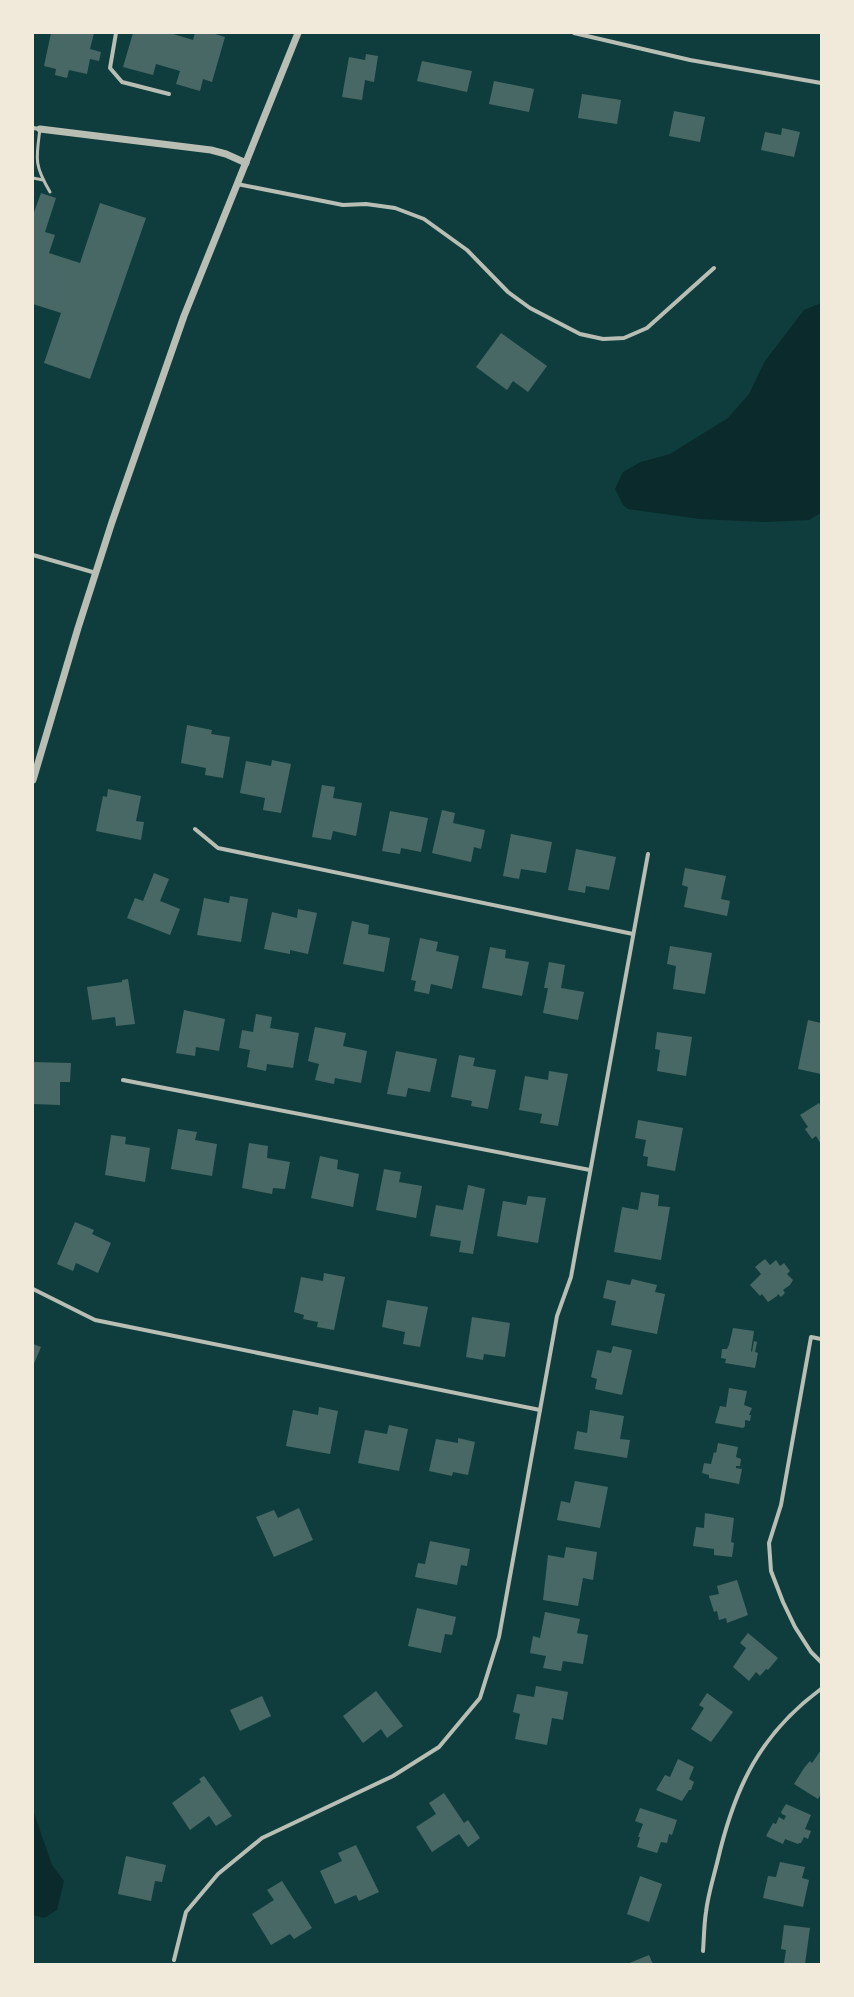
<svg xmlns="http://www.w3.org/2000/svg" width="854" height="1997" viewBox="0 0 854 1997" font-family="'Roboto Condensed',sans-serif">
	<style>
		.water { fill: #0a2a2b }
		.building { fill: #486865 }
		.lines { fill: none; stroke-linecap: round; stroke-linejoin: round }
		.service { stroke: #b8beb3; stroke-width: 3 }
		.minor { stroke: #b8beb3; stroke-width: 4 }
		.tertiary { stroke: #b8beb3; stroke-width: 7 }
	</style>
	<rect width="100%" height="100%" fill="#0f3d3e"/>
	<g class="water">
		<path d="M821 303V513L809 520 765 522 699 519 628 509 623 505 615 489 623 472 641 462 670 454 728 418 749 394 765 361 804 310Z"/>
		<path d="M33 1810 52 1865 64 1881 57 1910 44 1918 33 1915Z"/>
	</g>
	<g class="building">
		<path d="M51 33H94L90 49 101 52 99 61 90 59 87 74 69 70 67 78 55 75 56 69 44 66Z"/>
		<path d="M133 33H170L193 40 195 33H212L225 37 212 82 203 79 200 91 176 84 180 71 156 64 153 75 123 67Z"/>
		<path d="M366 54 378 56 374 82 365 80 362 100 342 97 349 57 365 60Z"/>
		<path d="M422 61 472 71 467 92 417 81Z"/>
		<path d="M494 81 534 89 529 112 489 104Z"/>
		<path d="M582 94 621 100 617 124 578 118Z"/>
		<path d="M674 111 705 117 700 142 669 136Z"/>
		<path d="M782 128 800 132 794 157 761 150 765 132 781 135Z"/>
		<path d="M41 193 56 198 45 232 55 235 49 253 80 263 100 203 146 218 90 379 44 363 61 313 33 304V215Z"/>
		<path d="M501 333 547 366 528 392 513 381 507 390 476 367Z"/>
		<path d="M187 725 212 730 211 734 230 737 223 778 205 775 206 768 181 763Z"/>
		<path d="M272 760 291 764 281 813 263 810 265 798 240 793 246 761 271 766Z"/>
		<path d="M322 785 335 787 333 798 362 803 356 836 333 831 331 840 312 837Z"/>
		<path d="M108 789 141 796 136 821 144 822 141 840 96 831 103 796 107 797Z"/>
		<path d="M442 810 455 813 453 823 485 830 481 849 474 847 471 862 432 853Z"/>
		<path d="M390 811 428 818 421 852 401 848 400 854 382 851Z"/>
		<path d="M511 834 552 842 546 873 521 869 519 879 503 876Z"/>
		<path d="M576 849 616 857 609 890 586 886 585 893 568 890Z"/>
		<path d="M685 868 726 876 721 899 730 901 727 916 684 907 688 887 682 885Z"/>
		<path d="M154 873 169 879 160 901 180 909 170 935 127 918 135 898 143 901Z"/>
		<path d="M230 896 248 899 241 942 197 935 204 898 229 903Z"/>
		<path d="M298 909 317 913 308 954 290 950V954L264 949 272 912 297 918Z"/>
		<path d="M352 921 369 925 368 934 390 938 384 972 343 964Z"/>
		<path d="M420 938 438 942 436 951 459 956 452 989 431 984 429 994 414 991 416 981 411 980Z"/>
		<path d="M670 946 712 953 705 994 673 989 676 966 667 964Z"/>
		<path d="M490 947 506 950 505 958 529 962 522 996 482 988Z"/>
		<path d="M549 962 565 965 561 988 584 992 578 1020 543 1013 548 988H544Z"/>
		<path d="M128 979 135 1024 116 1026 115 1017 92 1020 87 987 122 982V980Z"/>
		<path d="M184 1010 225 1019 219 1051 196 1047 195 1056 176 1053Z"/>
		<path d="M256 1014 272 1017 270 1028 299 1033 293 1068 267 1064 266 1071 247 1067 250 1050 239 1048 242 1030 253 1032Z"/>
		<path d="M808 1020 821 1023V1074L798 1069Z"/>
		<path d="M315 1027 346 1033 343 1046 367 1051 361 1083 335 1078 334 1084 315 1080 319 1064 308 1061Z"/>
		<path d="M657 1032 692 1037 686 1076 657 1071 660 1050 655 1049Z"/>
		<path d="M396 1051 437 1059 430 1092 408 1088 406 1097 387 1094Z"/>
		<path d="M459 1055 475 1058 473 1066 496 1070 488 1109 471 1106 472 1101 451 1097Z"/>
		<path d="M33 1062 71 1063 70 1082H60V1105L33 1104Z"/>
		<path d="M549 1071 568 1074 558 1126 540 1123 542 1114 519 1110 525 1076 548 1080Z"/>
		<path d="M819 1103 821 1107V1144L816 1136 812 1139 805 1129 808 1127 800 1115Z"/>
		<path d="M638 1120 683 1128 675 1171 647 1166 648 1157 643 1156 646 1140 635 1138Z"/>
		<path d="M178 1129 197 1132 195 1140 217 1144 212 1176 171 1169Z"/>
		<path d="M111 1135 126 1137 125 1144 150 1148 145 1182 105 1175Z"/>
		<path d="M249 1143 268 1146 267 1158 290 1162 285 1189 273 1188 272 1194 242 1188Z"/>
		<path d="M320 1156 338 1160 337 1169 359 1174 353 1207 311 1198Z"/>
		<path d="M384 1169 401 1172 399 1182 422 1186 416 1218 376 1210Z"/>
		<path d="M468 1185 485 1189 473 1254 459 1252 461 1241 430 1236 436 1205 463 1210Z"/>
		<path d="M641 1192 659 1195 658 1206 670 1207 661 1260 614 1252 622 1207 638 1210Z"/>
		<path d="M528 1196 546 1198 538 1243 497 1236 503 1201 526 1205Z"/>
		<path d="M75 1222 94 1230 92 1234 111 1243 98 1273 76 1263 73 1271 57 1264Z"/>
		<path d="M765 1259 770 1265 776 1260 780 1266 784 1263 790 1271 787 1274 793 1280 790 1285 783 1290 785 1293 781 1297 778 1294 777 1296 768 1302 762 1294 760 1296 750 1285 761 1274 755 1267Z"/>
		<path d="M324 1273 345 1277 334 1330 317 1327 318 1322 303 1319 304 1315 294 1312 301 1277 323 1281Z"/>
		<path d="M632 1279 657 1285 655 1292 665 1294 657 1334 611 1325 616 1301 603 1298 607 1280 630 1285Z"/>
		<path d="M387 1300 428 1307 420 1347 403 1344 405 1332 382 1327Z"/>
		<path d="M472 1317 510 1323 505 1357 484 1354 483 1360 466 1357Z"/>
		<path d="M733 1328 754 1331 751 1351 752 1352 754 1341 757 1342 755 1352 758 1353 755 1368 725 1363 726 1359 721 1358 722 1349H727L729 1345Z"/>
		<path d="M33 1344 41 1347 33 1366Z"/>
		<path d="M613 1346 632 1350 622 1395 595 1389 597 1379 591 1377 597 1350 611 1353Z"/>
		<path d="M729 1388 747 1391 744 1405 752 1408 749 1415H751L750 1421 745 1420V1426L743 1428 715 1423 720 1406 726 1407Z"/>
		<path d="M319 1407 338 1411 330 1454 286 1446 293 1410 318 1415Z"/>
		<path d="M590 1410 624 1416 620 1439 630 1440 627 1458 574 1449 577 1431 587 1433Z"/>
		<path d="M389 1425 408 1429 399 1471 358 1463 365 1430 387 1434Z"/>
		<path d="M458 1438 475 1442 468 1475 453 1472 452 1476 429 1471 436 1439 458 1443Z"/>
		<path d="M718 1443 738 1447 736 1457 741 1459 740 1466H736V1468L742 1469 739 1484 709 1478V1475L702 1473 704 1463 711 1464 714 1452 716 1453Z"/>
		<path d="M575 1481 608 1487 600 1528 557 1520 561 1501 570 1503Z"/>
		<path d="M299 1508 313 1540 274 1557 256 1517 274 1510 278 1518Z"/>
		<path d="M705 1513 734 1518 731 1542 734 1543 732 1557 714 1555V1549L693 1546 696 1527 704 1528Z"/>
		<path d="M430 1541 470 1549 467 1566 461 1565 457 1585 415 1577 418 1563 425 1564Z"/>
		<path d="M566 1547 597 1552 593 1580 583 1578 578 1606 543 1600 548 1555 564 1558Z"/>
		<path d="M737 1580 748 1615 727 1623 726 1618 719 1620 717 1611 714 1612 709 1596 719 1594 717 1586Z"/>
		<path d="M417 1608 456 1617 452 1635 445 1634 441 1653 408 1646Z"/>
		<path d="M545 1612 580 1619 577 1633 588 1635 583 1664 563 1661 561 1671 543 1668 546 1656 530 1653 533 1636 540 1638Z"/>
		<path d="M748 1633 778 1658 768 1670 766 1669 760 1676 756 1672 749 1681 733 1667 746 1648 740 1643Z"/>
		<path d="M536 1686 568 1692 563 1720 552 1718 547 1745 515 1739 520 1714 513 1712 517 1694 534 1697Z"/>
		<path d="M376 1691 403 1726 387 1738 381 1729 363 1743 343 1716Z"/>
		<path d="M707 1693 733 1712 711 1742 691 1729 704 1708 699 1705Z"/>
		<path d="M262 1696 271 1716 240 1731 230 1710Z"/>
		<path d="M821 1750V1794L818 1799 794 1784 804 1768 810 1761 812 1763Z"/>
		<path d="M678 1759 694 1767 689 1779 694 1782 691 1790H689L682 1801 656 1790 665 1775 670 1777Z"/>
		<path d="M204 1776 232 1816 216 1826 209 1816 190 1830 172 1803 201 1782 199 1779Z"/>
		<path d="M444 1793 464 1823 468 1820 480 1838 468 1847 459 1834 432 1852 416 1827 436 1814 429 1803Z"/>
		<path d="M786 1804 811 1815 805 1829 811 1831 808 1839 804 1837 801 1843H799L798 1844 785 1839 783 1844 766 1836 773 1823 776 1824 779 1817 784 1820 786 1816 782 1814 781 1812Z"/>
		<path d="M640 1808 677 1820 672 1835 669 1834 667 1843 661 1842 657 1853 637 1847 640 1837H638L643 1824 635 1821Z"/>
		<path d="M356 1845 379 1892 359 1901 356 1895 335 1904 320 1871 342 1861 338 1853Z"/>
		<path d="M126 1856 166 1865 162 1882 155 1881 151 1901 118 1894Z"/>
		<path d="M780 1862 805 1867 802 1878 809 1880 803 1907 763 1898 768 1876 776 1877Z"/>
		<path d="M640 1876 662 1884 649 1922 627 1914Z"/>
		<path d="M282 1881 312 1928 294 1939 290 1934 271 1945 252 1914 274 1900 267 1890Z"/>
		<path d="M784 1925 810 1928 805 1964 784 1963 786 1950 781 1949Z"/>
		<path d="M649 1955 653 1964H627Z"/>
	</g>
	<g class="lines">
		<g class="service">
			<path d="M40 129C36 159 34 165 50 192"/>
			<path d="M33 178 43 180"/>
		</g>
		<g class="minor">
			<path d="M116 33 110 68 122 82 169 94"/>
			<path d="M574 33 690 60 821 83"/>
			<path d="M33 128 40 129"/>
			<path d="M237 184 343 205 366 204 395 208 424 219 467 250 508 292 530 308 580 334 603 339 624 338 647 328 714 268"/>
			<path d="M33 555 96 573"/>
			<path d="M195 829 218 848 633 934"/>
			<path d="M123 1080 590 1170"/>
			<path d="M33 1289 95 1320 540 1410"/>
			<path d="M821 1339 811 1337 781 1505 769 1543 771 1571 783 1602 795 1627 811 1652 821 1662"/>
			<path d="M703 1951C704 1938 704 1925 706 1912 708 1894 714 1876 718 1859 735 1787 760 1734 821 1689"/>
			<path d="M174 1960 186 1912 218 1874 262 1838 393 1776 439 1747 480 1698 499 1637 557 1316 571 1277 648 854"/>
		</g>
		<g class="tertiary">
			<path d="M40 129 211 150 226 154 246 163"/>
			<path d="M33 780 78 628 112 522 184 316 298 33"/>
		</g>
	</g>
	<rect width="854" height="1997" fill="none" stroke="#f1e9da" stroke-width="68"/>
</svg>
